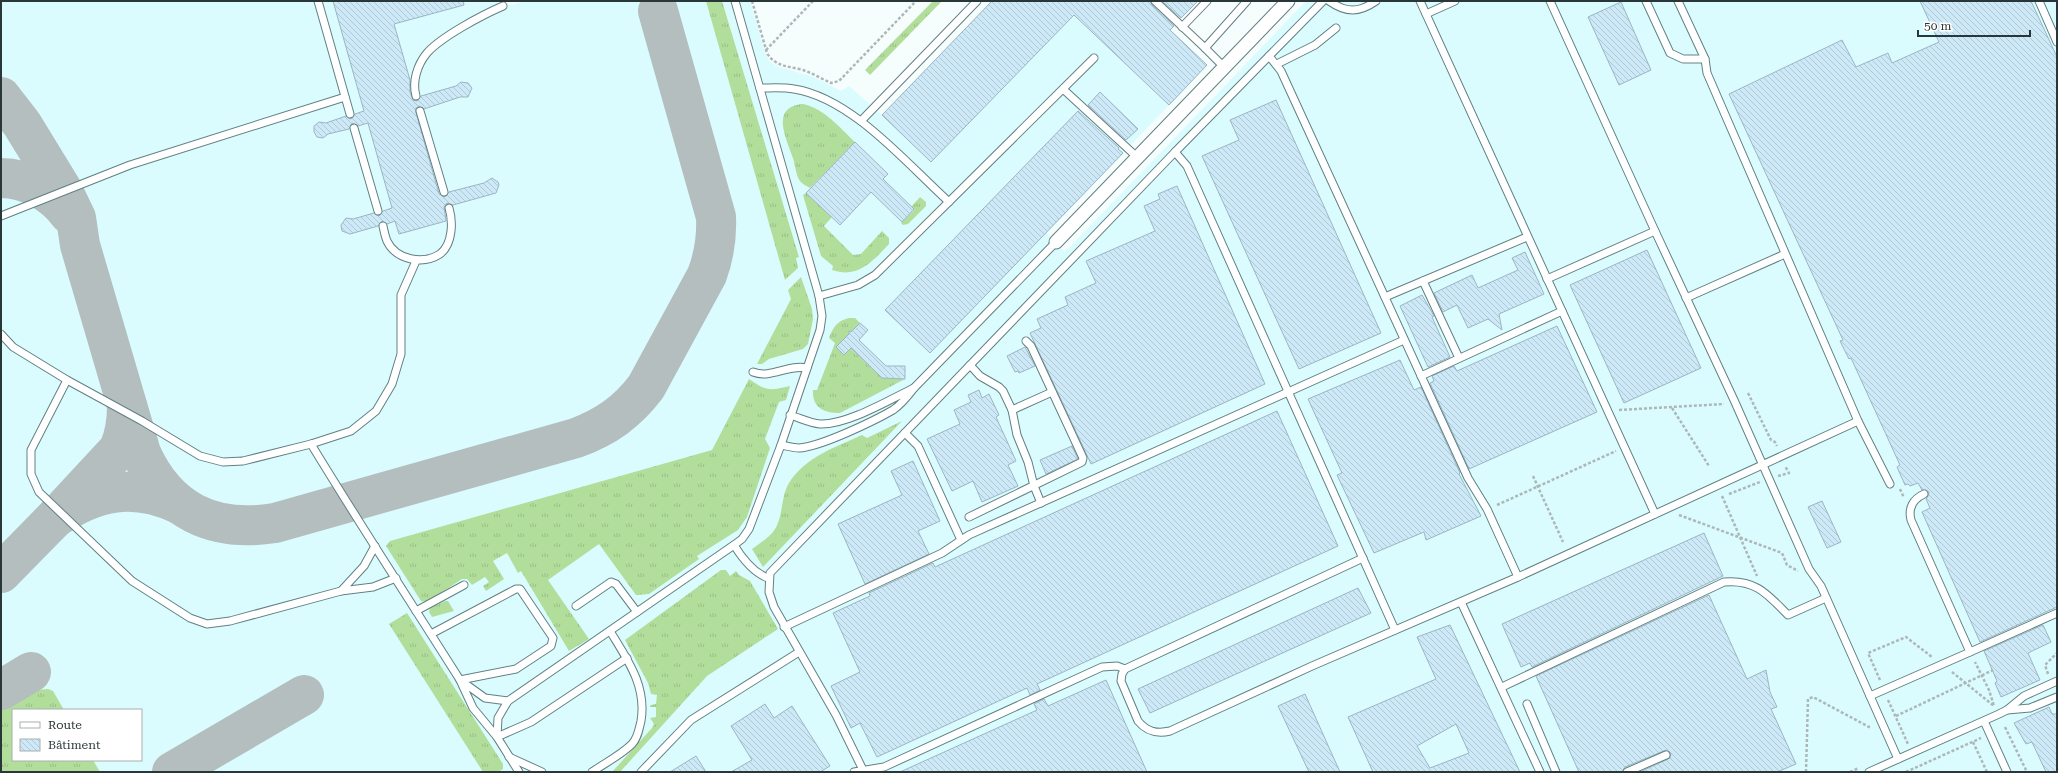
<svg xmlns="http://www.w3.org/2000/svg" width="2058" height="773" viewBox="0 0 2058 773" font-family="'Roboto Serif',serif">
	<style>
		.built { fill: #dafcfe; fill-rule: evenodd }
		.grass { fill: url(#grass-tufts) }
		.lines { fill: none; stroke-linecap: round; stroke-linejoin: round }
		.taxiway { stroke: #b4bebe; stroke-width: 40 }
		.building { fill: url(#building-back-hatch); stroke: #9bb5c3; fill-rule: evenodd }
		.service-casing { stroke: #628082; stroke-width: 9 }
		.minor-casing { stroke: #628082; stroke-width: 15 }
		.path { stroke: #aeb7b8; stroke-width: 2.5; stroke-dasharray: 3 2; stroke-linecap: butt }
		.service { stroke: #fff; stroke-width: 7 }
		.minor { stroke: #fff; stroke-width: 13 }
	</style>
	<defs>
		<pattern id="grass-tufts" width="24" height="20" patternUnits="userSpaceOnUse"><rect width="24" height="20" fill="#b2de9b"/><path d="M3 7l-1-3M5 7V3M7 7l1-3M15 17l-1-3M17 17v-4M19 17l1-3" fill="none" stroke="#99bf86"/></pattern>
		<pattern id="building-back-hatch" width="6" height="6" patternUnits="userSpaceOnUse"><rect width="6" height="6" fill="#cde8f7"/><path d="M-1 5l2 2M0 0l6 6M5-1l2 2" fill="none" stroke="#b0c8d4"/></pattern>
	</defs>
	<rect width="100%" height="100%" fill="#f6fdfd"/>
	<path class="built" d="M1 1H495L501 4 512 5 525 1H750L765 52 770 62 779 67 814 77 841 91 849 86 882 115 992 1H1140L1207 65 1047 233 1065 252 1306 1H2057V772H1ZM13 710H141V760H13Z"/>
	<g class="grass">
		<path d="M706 1H722L799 257 796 258 798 268 785 280Z"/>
		<path d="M933 1H942L870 75 865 70Z"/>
		<path d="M803 104C825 109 839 127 855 142L810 188C807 186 802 184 800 181 796 176 795 164 793 158 786 137 770 107 803 104Z"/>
		<path d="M806 193 832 217 824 226 853 255 861 254 882 231 889 238V244C873 261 858 279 832 270L833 266 821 256 803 195Z"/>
		<path d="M920 197 926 202V206L908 224 903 225 901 223 914 210 911 207Z"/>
		<path d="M801 277 812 309 813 319 808 344 803 349 769 359 762 364H757L791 299 788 290Z"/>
		<path d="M849 318H855L860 323 849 334V347L882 378 905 379 840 413C824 413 812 408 813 390H817L835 343 829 338C833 327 837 321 849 318Z"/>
		<path d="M749 379C766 391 769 391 790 386L786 400 779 402 765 439 770 448 747 517 738 530 697 556 699 559 649 594 636 595 599 544 548 580 589 639 569 651 521 571 518 573 507 553 493 561 504 579 486 591 483 586 489 582 485 577 472 585 467 579H462L427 602 421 601 386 546 390 541 712 450Z"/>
		<path d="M902 421 763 567 752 549C759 544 768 538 773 532 784 518 780 498 789 483 805 457 836 447 862 435L867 438Z"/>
		<path d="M721 570H726L730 576 736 571 739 575 750 581 778 629 707 676 620 772H612L652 728 654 724 650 718 656 717V707H650L651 705 656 704 657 695 651 694 648 683 625 640Z"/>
		<path d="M445 601H448L454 611 432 617 429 612 430 608Z"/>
		<path d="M407 613 503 764V769L498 772H483L389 624Z"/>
		<path d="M48 689 53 691 64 710H13V760H93L100 772H1V710L36 690Z"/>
	</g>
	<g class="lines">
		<g class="taxiway">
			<path d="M1 97 22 124 63 191 76 218 80 245 141 453C167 511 213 533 275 523L576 438C606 427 627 412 646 387L707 275C714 256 717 238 716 217L658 11"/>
			<path d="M1 178C27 178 54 193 69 214"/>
			<path d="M127 406C127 422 125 435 119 449L55 518C96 490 133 483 179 504"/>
			<path d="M1 573 55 518"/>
			<path d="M1 690 31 672"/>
			<path d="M172 772 304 695"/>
		</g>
	</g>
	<g class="building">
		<path d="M333 1H463L464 5 394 24 410 80V92L413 100 417 101 421 96 456 86 461 82 468 83 472 88 468 97H460L424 109 419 106 415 109 439 194 445 197 449 192 484 183 492 178 498 182 499 185 496 193 453 205 447 203 444 207 446 221 399 234 395 221 387 224 382 221 378 226 350 234 342 231 341 225 346 218 353 219 374 213 379 216 383 211 392 208 368 123 358 126 352 123 349 129 328 134 323 138 317 137 314 132V126L319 122 326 123 346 116 351 119 355 114 364 111Z"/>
		<path d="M992 1H1150L1152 5 1174 26 1170 30 1207 65 1169 105 1074 15 931 162 882 115Z"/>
		<path d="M1162 1H1198L1181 18Z"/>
		<path d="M1920 1H2031L2057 57V607L1980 642 1922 512 1930 508 1926 499 1928 496 1929 492 1926 490H1922L1918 483 1910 486 1908 484 1905 485 1897 467 1900 465 1851 358 1849 359 1840 341 1843 340 1729 94 1842 40 1856 67 1888 53 1892 63 1939 42Z"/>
		<path d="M1621 2 1651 70 1619 85 1588 17Z"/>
		<path d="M1100 92 1138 129 1126 140 1088 105Z"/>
		<path d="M1276 100 1381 333 1299 369 1202 156 1239 140 1230 120Z"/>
		<path d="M1078 111 1119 148 1118 149 1123 153 930 353 885 310Z"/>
		<path d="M855 142 888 174 883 179 914 209 902 222 871 192 840 225 806 193Z"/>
		<path d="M1177 186 1265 384 1091 464 1030 333 1041 328 1037 319 1068 305 1065 297 1096 283 1086 261 1155 231 1144 206 1160 199 1158 194Z"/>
		<path d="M1647 250 1701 368 1624 403 1570 285Z"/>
		<path d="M1525 252 1544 294 1499 314 1502 330 1488 319 1468 328 1457 305 1443 312 1434 293 1472 275 1478 288 1518 270 1512 258Z"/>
		<path d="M1422 295 1434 316 1432 317 1450 357 1428 367 1400 306Z"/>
		<path d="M860 323 868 330 859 340 886 366H905V379L882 378 851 348 844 355 836 347 849 334V331L851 332Z"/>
		<path d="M1557 326 1597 412 1469 469 1430 383 1434 381 1432 376 1454 366 1457 371Z"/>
		<path d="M1025 347 1035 366 1019 373 1018 371 1015 372 1007 356Z"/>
		<path d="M1400 360 1414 390 1421 387 1460 473 1459 474 1481 516 1426 540 1424 532 1374 553 1337 475 1342 473 1308 399Z"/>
		<path d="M979 390 982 398 989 394 999 415 996 417 1016 461 1008 465 1018 486 982 502 973 481 952 491 927 439 960 424 954 410 971 402 968 395Z"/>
		<path d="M1277 411 1338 546 1037 684 1040 690 1030 695 1027 688 877 757 860 723 851 728 831 686 860 672 833 613 870 596 869 593 933 563 935 567Z"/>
		<path d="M1072 446 1078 459 1046 474 1040 460Z"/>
		<path d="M913 461 940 521 918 531 929 554 865 584 838 524 902 495 891 471Z"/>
		<path d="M1822 501 1841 542 1827 548 1808 507Z"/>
		<path d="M1704 533 1723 576 1532 667 1530 663 1521 667 1502 624Z"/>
		<path d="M1358 588 1371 613 1150 713 1138 689Z"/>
		<path d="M1709 595 1747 679 1766 670 1770 692 1777 707 1771 709 1796 764 1777 772H1640L1670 758 1671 753 1666 750 1625 767 1622 772H1579L1536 676Z"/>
		<path d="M1450 625 1520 772H1373L1348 717 1436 679 1417 637ZM1456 724 1469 753 1430 768 1417 746Z"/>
		<path d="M2043 625 2051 642 2028 653 2040 680 2001 697 1995 683 1997 681 1984 651Z"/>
		<path d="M1106 680 1147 772H900L1037 710 1034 704 1044 699 1048 706Z"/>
		<path d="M1305 694 1340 772H1309L1278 706Z"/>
		<path d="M765 704 774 718 792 706 830 766 820 772H731L752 760 731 726Z"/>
		<path d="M2049 707 2052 714H2057V772H2046L2032 742 2026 744 2014 723Z"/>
		<path d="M696 756 706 772H670Z"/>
	</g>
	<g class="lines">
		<defs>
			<g id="service">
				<path d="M318 1 350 114"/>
				<path d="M1155 1 1205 48 1247 1"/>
				<path d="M1329 1C1346 13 1359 13 1376 1"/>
				<path d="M1420 1 1655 514"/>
				<path d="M1550 1 1655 231 1734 400 1809 569 1821 586 1898 759"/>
				<path d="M1646 1 1670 53 1683 59H1705L1707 73 1858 421 1890 484"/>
				<path d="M1678 1 1705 59"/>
				<path d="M2039 1 2057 42"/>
				<path d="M1426 14 1455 1"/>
				<path d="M1182 27 1207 1"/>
				<path d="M1205 48 1224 67"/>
				<path d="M1269 56 1281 71 1468 478 1487 509 1518 577"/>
				<path d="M1277 64 1315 45 1336 28"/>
				<path d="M760 88C771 88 783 87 794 89 852 98 907 164 949 202"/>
				<path d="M1063 89 1137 157"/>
				<path d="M416 96C412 82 417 65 427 53 441 37 482 15 503 6"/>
				<path d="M420 111 444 192"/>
				<path d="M861 121 977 1"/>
				<path d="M354 128 378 211"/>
				<path d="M1175 152 1323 1"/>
				<path d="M1 216 130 165 345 97"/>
				<path d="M383 226C384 231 385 236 387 241 396 260 423 265 440 254 453 244 453 221 449 208"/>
				<path d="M1547 279 1655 231"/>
				<path d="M1423 281 1459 358"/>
				<path d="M819 296 858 285 875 275 1094 58"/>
				<path d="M1385 297 1527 237"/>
				<path d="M1686 298 1785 254"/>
				<path d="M1 334 13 347 67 380 142 421 200 456 223 462 243 461 311 444 351 431 376 411 392 384 401 354V295L416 261"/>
				<path d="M970 365 980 376 999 387 1003 391 1012 410 1017 435 1028 462 1034 486 1041 503"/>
				<path d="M753 372C771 379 788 364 807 368"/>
				<path d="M1421 376 1562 311"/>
				<path d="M67 380 31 450V474L39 492 132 581 190 618 207 624 230 621 341 591"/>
				<path d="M914 388 1056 242"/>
				<path d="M1012 410 1052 392"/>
				<path d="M905 433 918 446 961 540"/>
				<path d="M311 444C359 523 410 601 460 680L516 669 551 646 553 638 520 589H516L431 634"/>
				<path d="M781 445C787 446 793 448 799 448 820 447 874 421 893 410 902 404 908 396 914 388 889 400 847 425 820 424 810 423 800 418 790 415"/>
				<path d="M969 517 1082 462 1083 458 1031 346 1026 341"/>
				<path d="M734 545C742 558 754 573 768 578"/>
				<path d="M375 546 364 566 341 591 373 587 396 578"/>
				<path d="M1363 558 1125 669 1122 674 1121 681 1138 721C1147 732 1157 734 1170 731L1312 666 1518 577 1858 421"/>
				<path d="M1461 602 1540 772"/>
				<path d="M576 606 611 582 616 584 637 612"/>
				<path d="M416 611 464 585"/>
				<path d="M784 627 942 553 969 535 1404 340"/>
				<path d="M1970 652 2057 613"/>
				<path d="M1502 687 1724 582C1756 579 1768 595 1788 615L1826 598"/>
				<path d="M1870 696 1970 652 1911 520C1908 508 1913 499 1924 494"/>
				<path d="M508 701 485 698 460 680 473 708 497 737 531 722 627 658"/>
				<path d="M1527 704 1556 772"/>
				<path d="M2007 710 2030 708 2057 697"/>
				<path d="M1984 721 2007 772"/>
				<path d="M509 757 542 772"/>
				<path d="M519 772 497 737 498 718 508 701 734 545 742 539 749 529 781 445 820 330 822 316 819 296 735 1"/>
				<path d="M592 772C605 763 621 755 632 744 638 738 639 729 641 721 647 686 627 659 610 631"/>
				<path d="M641 772 691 720 799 652"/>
				<path d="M854 772 884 767 1102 667 1117 666 1125 669"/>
				<path d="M864 772 836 715 774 607 769 592 770 573 1175 152 1187 166 1395 630"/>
				<path d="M1627 772 1666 755"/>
				<path d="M1869 772 1999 714 2007 710 2024 696 2057 681"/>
			</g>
			<path id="minor" d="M1056 242 1288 1"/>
		</defs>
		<use href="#service" class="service-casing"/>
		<use href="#minor" class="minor-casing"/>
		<g class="path">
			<path d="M752 1 767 53C775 67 789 66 803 70 812 73 822 79 831 83L839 81 916 1"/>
			<path d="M766 50 813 1"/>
			<path d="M1748 393 1771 440 1775 442 1777 446"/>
			<path d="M1672 408 1709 466"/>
			<path d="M1619 410 1724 404"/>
			<path d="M1533 476 1563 542"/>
			<path d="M1778 476 1789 473 1785 466"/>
			<path d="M1900 489 1904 498"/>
			<path d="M1729 494 1760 482"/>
			<path d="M1722 496 1757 576"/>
			<path d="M1497 505 1616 451"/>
			<path d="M1679 515 1782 553 1787 565 1798 571"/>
			<path d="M1952 672 1994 706 1989 690 1975 662"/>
			<path d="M2048 674 2045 665 2057 653"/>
			<path d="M1880 680 1868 653 1906 637 1932 657"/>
			<path d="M1888 700 1908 744"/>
			<path d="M1896 716 1993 670"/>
			<path d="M2005 727 2027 772"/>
			<path d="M1973 742 1987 772"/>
			<path d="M1806 772 1808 699 1813 697 1871 728"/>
			<path d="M1850 772 1859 768"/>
			<path d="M1906 772 1981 738"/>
		</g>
		<use href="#service" class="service"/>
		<use href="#minor" class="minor"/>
	</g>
	<rect width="2058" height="773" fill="none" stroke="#2a3738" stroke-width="4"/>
	<rect x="12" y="709" width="130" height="52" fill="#ffffff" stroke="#aaafaf"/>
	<rect x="20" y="722" width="20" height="6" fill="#ffffff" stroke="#aaafaf"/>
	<text x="48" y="729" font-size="12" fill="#2a3738">Route</text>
	<rect x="20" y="739" width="20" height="12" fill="url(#building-back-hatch)" stroke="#aaafaf"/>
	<text x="48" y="749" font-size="12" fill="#2a3738">Bâtiment</text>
	<path d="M1918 30v6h112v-6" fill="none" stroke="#2a3738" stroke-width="2"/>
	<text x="1924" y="30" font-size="12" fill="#2a3738" stroke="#ffffff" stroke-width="3" paint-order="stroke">50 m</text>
</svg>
